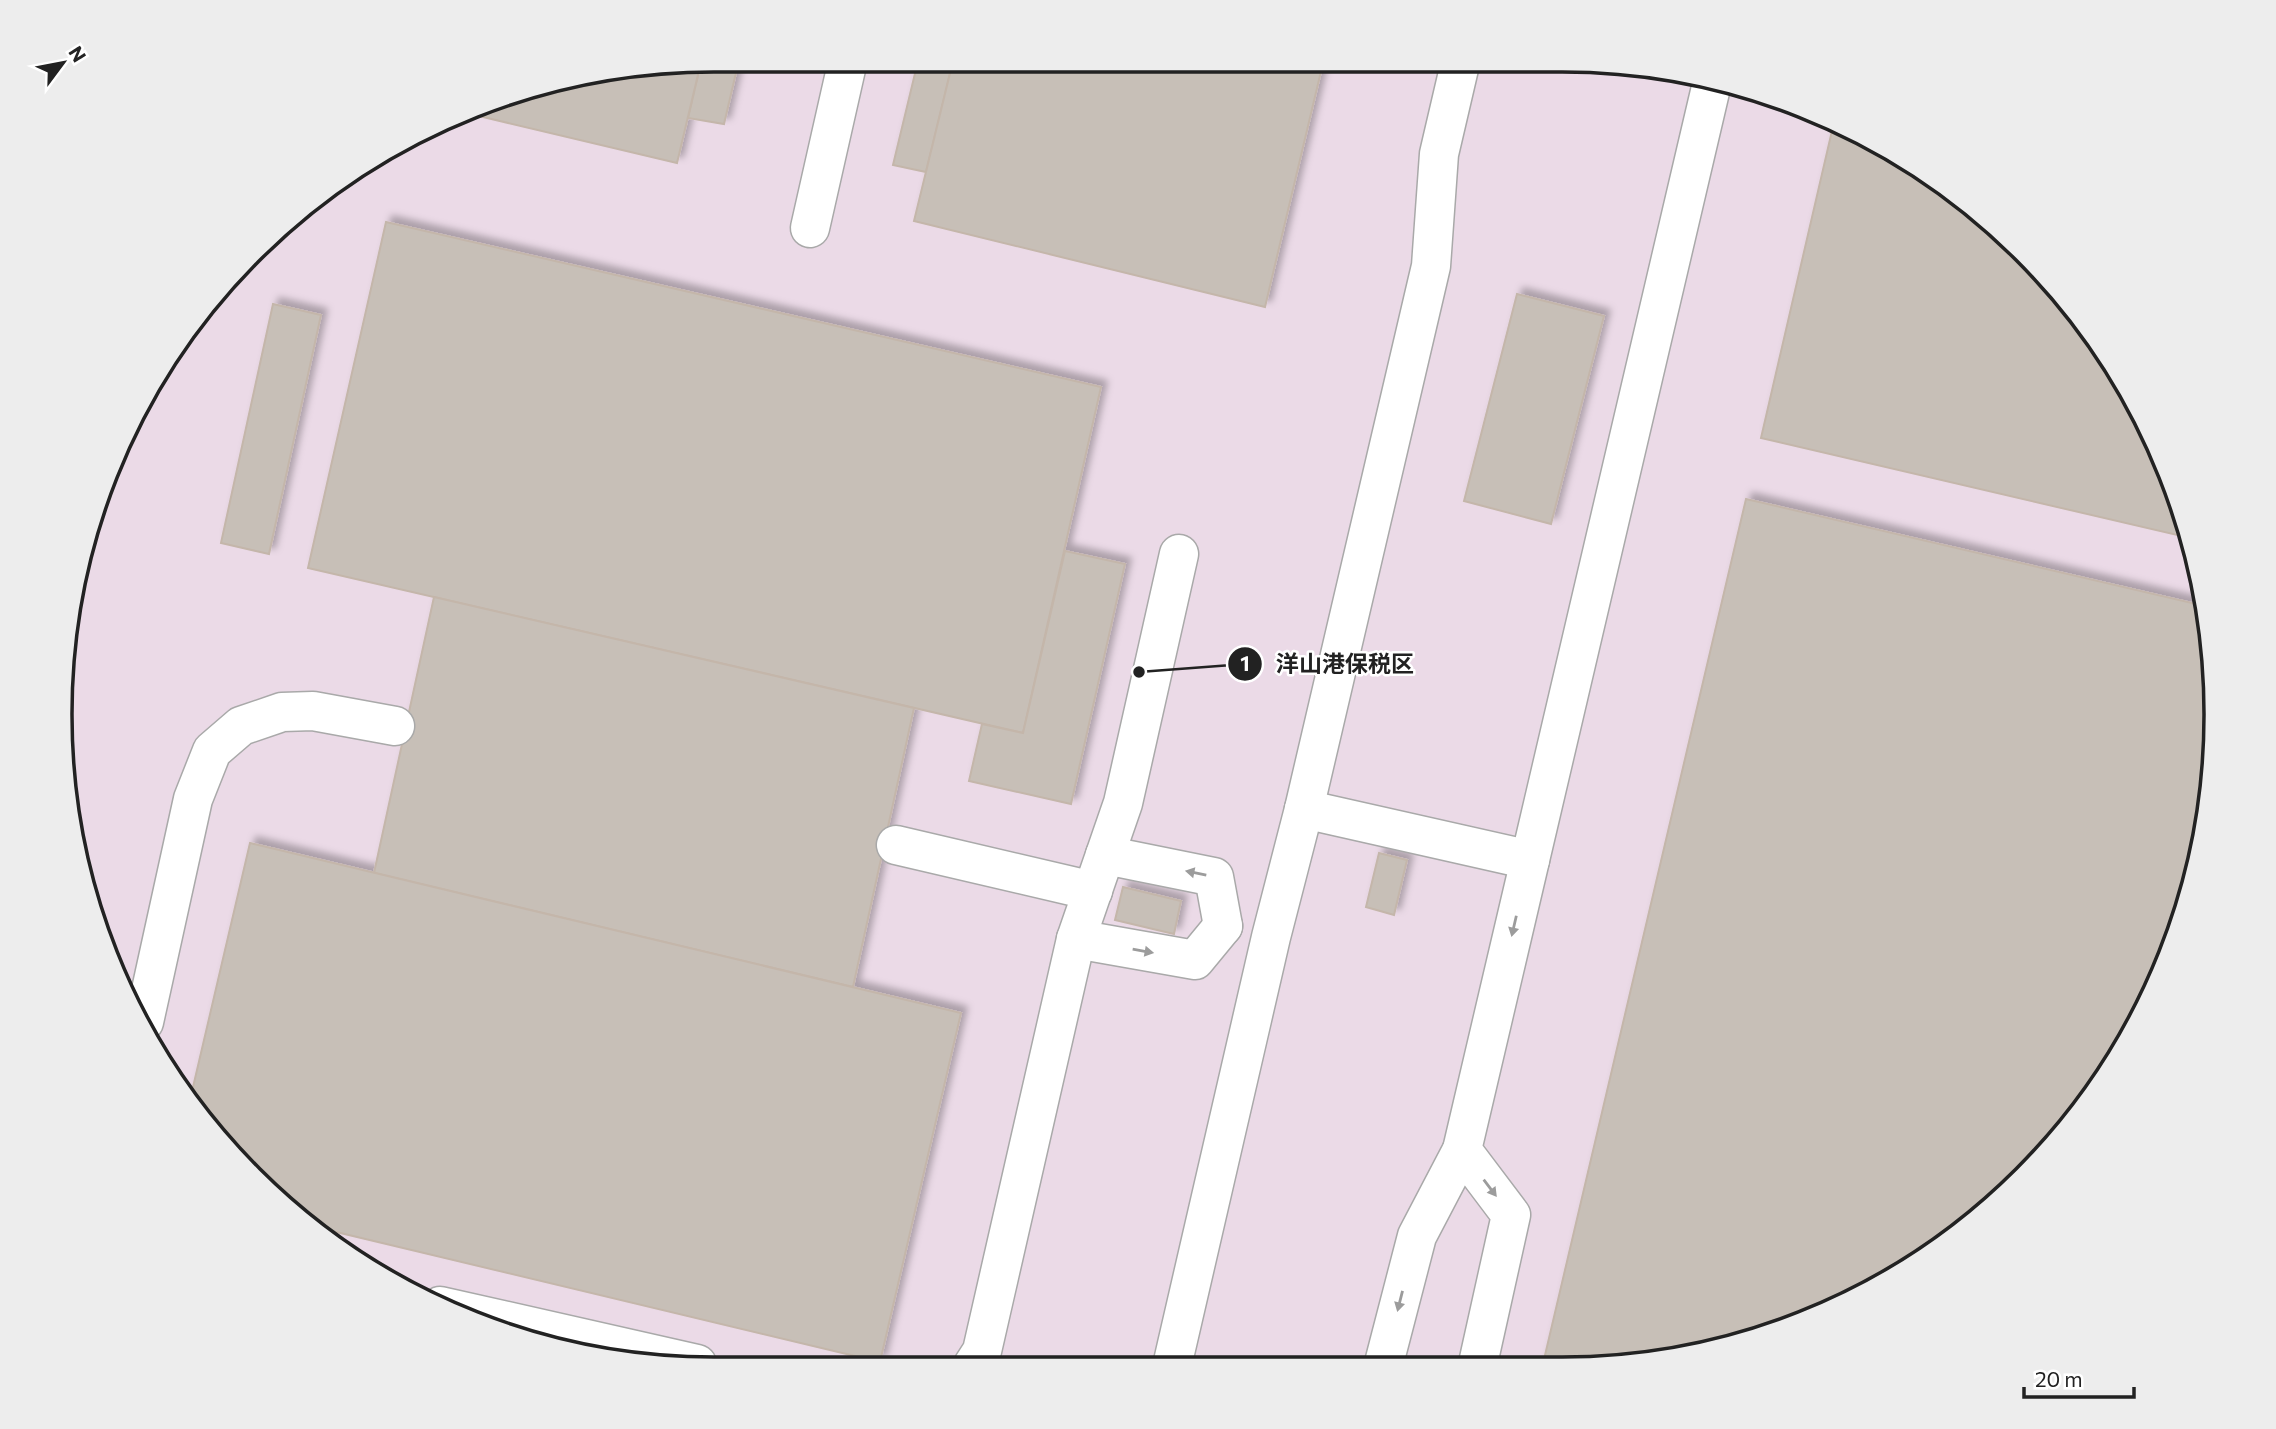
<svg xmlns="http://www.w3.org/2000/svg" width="2276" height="1429" viewBox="0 0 2276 1429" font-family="Commissioner,'Noto Sans SC',sans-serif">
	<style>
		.industrial { fill: #ebdae7 }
		.building { fill: #c7bfb7; stroke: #c4b6aa; stroke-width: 2; filter: url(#shadow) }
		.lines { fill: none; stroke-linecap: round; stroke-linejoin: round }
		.minor-casing { stroke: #a9a9a9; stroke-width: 41 }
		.minor { stroke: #fff; stroke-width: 38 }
		.oneway { fill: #9c9c9c }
		.rim { fill: none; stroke: #222; stroke-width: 3.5 }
		.leader { fill: none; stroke: #222; stroke-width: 2.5 }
		.callout-dot { fill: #222; stroke: #fff; stroke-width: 2.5 }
		.mark-label { font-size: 21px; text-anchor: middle; font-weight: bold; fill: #fff }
		.callout-label { font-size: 23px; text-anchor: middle; font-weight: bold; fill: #222; stroke: #fff; stroke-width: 5; stroke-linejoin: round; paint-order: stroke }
	</style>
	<defs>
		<filter id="shadow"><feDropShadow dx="6" dy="-6" stdDeviation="3.5" flood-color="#0004"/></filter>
	</defs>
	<rect width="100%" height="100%" fill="#f2efe8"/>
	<path class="industrial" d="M715 60 1647 65 1813 110 1961 195 2054 283 2129 387 2182 504 2211 629 2215 758 2194 884 2149 1005 2081 1114 1993 1207 1852 1302 1731 1347 1605 1368 629 1364 463 1319 315 1234 170 1078 82 884 60 714 94 504 195 316 350 170 504 94Z"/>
	<g class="building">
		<path d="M714 60H739L724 124 688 118 701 62Z"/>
		<path d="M918 61H953L926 172 893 165Z"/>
		<path d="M953 61 1323 63 1265 307 914 221Z"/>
		<path d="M701 62 677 163 466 113 504 94Z"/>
		<path d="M1834 122 1961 195 2054 283 2129 387 2182 504 2190 538 1761 438Z"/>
		<path d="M386 222 1101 387 1023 733 308 568Z"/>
		<path d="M1517 294 1604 316 1551 524 1464 501Z"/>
		<path d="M273 304 321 315 269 554 221 543Z"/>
		<path d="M1746 499 2205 606 2211 629 2215 758 2194 884 2149 1005 2081 1114 1993 1207 1852 1302 1731 1347 1605 1368H1542Z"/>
		<path d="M1065 551 1125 564 1071 804 969 781 982 724 1023 733Z"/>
		<path d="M434 597 914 708 853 987 374 873Z"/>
		<path d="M250 843 961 1013 880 1362 307 1225 190 1100Z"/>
		<path d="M1379 853 1407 860 1394 915 1366 907Z"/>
		<path d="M1123 887 1181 901 1174 934 1115 920Z"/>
	</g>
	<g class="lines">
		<defs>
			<g id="minor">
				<path d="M810 228 848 60"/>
				<path d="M1304 809 1530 860 1712 83"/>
				<path d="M896 845 1093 891"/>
				<path d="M1105 855 1214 877 1223 926"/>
				<path d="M1076 939 1195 960 1223 926"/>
				<path d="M144 1022 193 799 212 751 241 726 282 712 313 711 395 726"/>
				<path d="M440 1306 697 1364"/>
				<path d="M973 1365 982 1351 1076 939 1123 803 1179 554"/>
				<path d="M1172 1366 1271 937 1304 809 1431 266 1439 154 1460 64"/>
				<path d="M1383 1367 1417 1236 1462 1150"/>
				<path d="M1477 1368 1511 1215 1462 1150 1530 860"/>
			</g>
		</defs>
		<use href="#minor" class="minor-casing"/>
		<use href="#minor" class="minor"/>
	</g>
	<defs><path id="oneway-solid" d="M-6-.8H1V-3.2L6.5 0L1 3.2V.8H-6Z" transform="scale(1.75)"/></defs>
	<g class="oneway">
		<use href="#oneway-solid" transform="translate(1196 873) rotate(-169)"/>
		<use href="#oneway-solid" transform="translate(1514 926) rotate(103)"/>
		<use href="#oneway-solid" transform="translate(1143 951) rotate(10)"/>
		<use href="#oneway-solid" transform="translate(1490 1188) rotate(53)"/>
		<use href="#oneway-solid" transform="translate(1400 1301) rotate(104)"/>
	</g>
	<path d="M0 0H2276V1429H0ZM714 72H1562A642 642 0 0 1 2204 714V715A642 642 0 0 1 1562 1357H714A642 642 0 0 1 72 715V714A642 642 0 0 1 714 72Z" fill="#ededed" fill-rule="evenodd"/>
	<path class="rim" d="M714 72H1562A642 642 0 0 1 2204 714V715A642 642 0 0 1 1562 1357H714A642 642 0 0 1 72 715V714A642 642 0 0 1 714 72Z"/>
	<path class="leader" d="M1139 672L1245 664"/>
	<g class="callout-dot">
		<circle cx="1139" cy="672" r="7"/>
		<circle cx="1245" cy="664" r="18"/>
	</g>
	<g class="mark-label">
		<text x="1245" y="671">1</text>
	</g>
	<g class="callout-label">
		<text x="1345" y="672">洋山港保税区</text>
	</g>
	<g transform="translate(63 63) rotate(58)" stroke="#ffffff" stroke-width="5" paint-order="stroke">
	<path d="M0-5L12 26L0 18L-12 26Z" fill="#222222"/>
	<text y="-10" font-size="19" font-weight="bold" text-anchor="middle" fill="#222222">N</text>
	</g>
	<path d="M2024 1387v10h110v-10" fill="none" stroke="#222222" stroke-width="3.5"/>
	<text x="2035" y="1387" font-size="21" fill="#222222" stroke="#ffffff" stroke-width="5" paint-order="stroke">20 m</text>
</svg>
